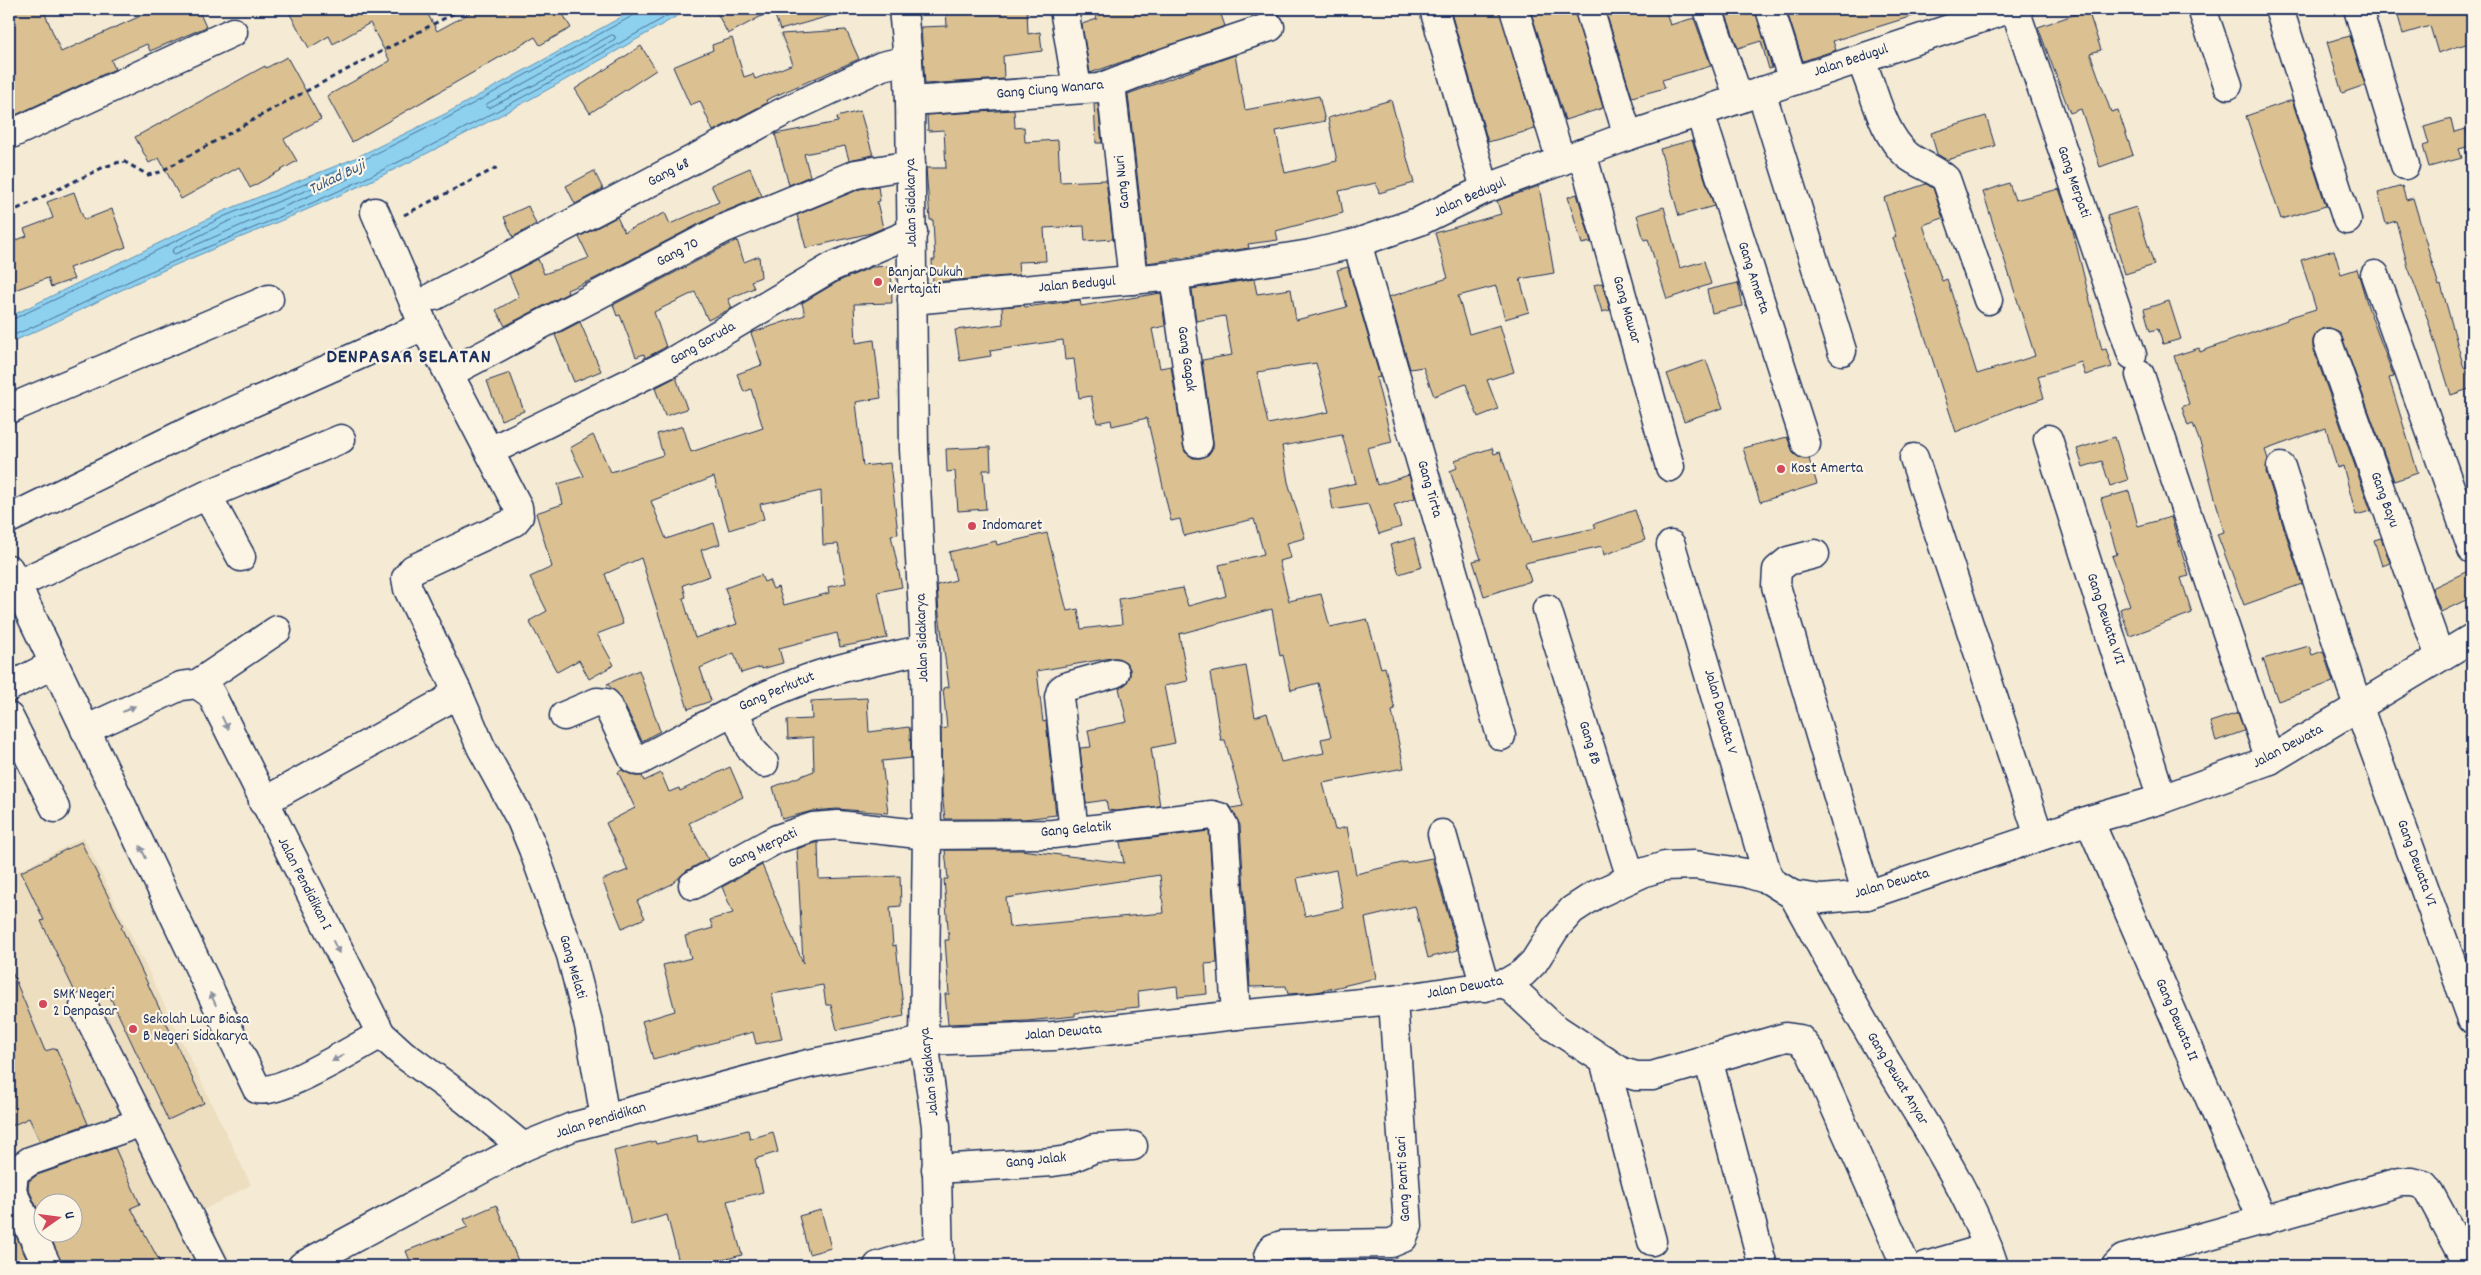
<svg xmlns="http://www.w3.org/2000/svg" width="2481" height="1275" viewBox="0 0 2481 1275" font-family="Dekko,sans-serif">
	<style>
		.built { fill: #eddec0; fill-rule: evenodd }
		.water { fill: #8dd1ef; stroke: #5f90b5 }
		.lines { fill: none; stroke-linecap: round; stroke-linejoin: round }
		.shore { stroke: #497098; stroke-width: 1 }
		.building { fill: #dbc191; stroke: #1b2f5e; fill-rule: evenodd }
		.minor-casing { stroke: #1b2f5e; stroke-width: 31 }
		.path { stroke: #1b2f5e; stroke-width: 3; stroke-dasharray: 5 4; stroke-linecap: butt }
		.minor { stroke: #fcf5e5; stroke-width: 28 }
		.oneway { fill: #8c92a2 }
		.poi-dot { fill: #d1495b; stroke: #fcf5e5; stroke-width: 2 }
		.labels { text-anchor: middle; dominant-baseline: central; stroke-width: 4.5; stroke-linejoin: round; paint-order: stroke }
		.street-label { font-size: 15px; fill: #1b2f5e; stroke: #fcf5e5 }
		.poi-label { font-size: 15px; fill: #1b2f5e; stroke: #fcf5e5; text-anchor: start }
		.water-label { font-size: 16px; font-style: italic; fill: #385882; stroke: #fcf5e5 }
		.district-label { font-size: 20px; font-weight: bold; letter-spacing: 1px; fill: #1b2f5e; stroke: #fcf5e5 }
	</style>
	<rect width="100%" height="100%" fill="#f5ebd4"/>
	<filter id="ink" filterUnits="userSpaceOnUse"><feTurbulence type="fractalNoise" baseFrequency=".02" numOctaves="2"/><feDisplacementMap in="SourceGraphic" scale="10" xChannelSelector="R" yChannelSelector="G"/><feConvolveMatrix kernelMatrix="1 2 1 2 8 2 1 2 1" color-interpolation-filters="sRGB"/></filter>
	<g filter="url(#ink)">
		<path class="built" d="M84 837 251 1185 203 1210 234 1266H9V852L18 871ZM42 1202H72V1232H42Z"/>
		<path class="water" d="M636 9H689C583 71 475 132 364 184 298 215 230 241 164 270 112 293 62 321 9 343V317L224 211 353 159 445 114Z"/>
		<g class="lines">
			<g class="shore">
				<path d="M612 35 615 36V39L548 78 489 108 486 107 487 104Z"/>
				<path d="M346 175 349 176 348 179 175 254 172 252 173 249 227 222Z"/>
				<path d="M9 321 128 265 225 216 355 164 447 118 634 15 637 9"/>
				<path d="M9 337C61 316 111 288 163 266 230 237 298 211 364 179 471 127 576 69 679 9"/>
			</g>
		</g>
		<g class="building">
			<path d="M9 9H43L61 52 156 9H198L206 27 150 51 147 44 111 60 115 69 9 118Z"/>
			<path d="M287 9H425L437 31 477 9H535L539 16 553 9H560L571 28 540 45 535 37 352 142 327 96 390 61 370 23 333 44 329 36 309 48Z"/>
			<path d="M715 9H833V15L780 30 773 10 728 34Z"/>
			<path d="M946 9H1027L1028 34 1040 32 1042 51 1003 56 1004 79 925 84 921 27 947 26Z"/>
			<path d="M1093 9H1219L1225 26 1090 73 1082 24 1097 19Z"/>
			<path d="M1450 9H1499L1535 129 1488 142Z"/>
			<path d="M1530 9H1574L1603 108 1565 120Z"/>
			<path d="M1605 9H1665L1670 25 1694 18 1711 66 1662 80 1665 88 1632 97Z"/>
			<path d="M1724 9H1755L1772 68 1769 69 1761 41 1738 48Z"/>
			<path d="M1786 9H1921L1922 13 1833 41 1836 50 1803 61Z"/>
			<path d="M2396 9H2472V42L2438 53 2430 26 2403 34Z"/>
			<path d="M2088 10 2101 50 2090 53 2111 112 2118 110 2133 155 2100 167 2081 109 2070 113 2038 27Z"/>
			<path d="M846 30 859 59 766 100 767 103 713 131 700 101 690 105 673 67 713 50 712 45 732 38 744 77 753 74 755 79 793 64 781 34Z"/>
			<path d="M2350 36 2365 85 2342 93 2327 42Z"/>
			<path d="M641 46 656 70 590 113 575 89Z"/>
			<path d="M1235 55 1245 110 1319 96 1325 121 1276 131 1285 173 1337 161 1328 118 1391 100 1414 183 1379 193 1376 183 1339 191 1343 213 1276 231 1278 240 1248 244 1249 248 1147 263 1128 94Z"/>
			<path d="M287 57 321 119 284 139 297 161 250 188 239 167 181 199 159 158 149 163 135 137 265 66 266 68Z"/>
			<path d="M2292 100 2326 206 2281 219 2246 116Z"/>
			<path d="M1094 104H1098L1102 143H1096Z"/>
			<path d="M1014 110 1015 128 1024 127 1025 142 1058 140 1060 182 1106 180 1113 239 1085 241 1084 226 1044 228 1046 261 1018 262 1019 275 933 282 932 260H935L933 220H930L926 168H946L944 130 928 131 927 115Z"/>
			<path d="M860 111 873 155 849 160 845 146 804 154 810 176 789 185 775 134 838 122 837 117Z"/>
			<path d="M1986 116 1995 146 1947 160 1937 154 1931 133Z"/>
			<path d="M2451 119 2454 132 2466 129 2470 146 2459 149 2462 158 2429 167 2423 146 2429 144 2424 127Z"/>
			<path d="M1692 140 1714 206 1679 216 1660 149Z"/>
			<path d="M750 168 762 196 716 215 594 279 567 290 568 293 505 326 496 310 519 297 509 274 538 259 544 274 589 258 579 237 617 217 624 232 665 213 670 224 719 202 711 185Z"/>
			<path d="M594 171 603 189 575 204 566 186Z"/>
			<path d="M2009 183 2015 200 2059 189 2071 223 2102 350 2106 349 2112 367 2085 375 2081 362 2038 376 2044 398 2008 410 1956 432 1893 238 1896 237 1884 198 1926 184 1933 188 1943 218 1923 225 1942 281 1947 279 1977 374 2035 356 1983 192Z"/>
			<path d="M878 186 880 201 877 202 883 228 871 233 806 248 797 215 860 189Z"/>
			<path d="M1539 186 1554 273 1520 279 1529 312 1505 319 1496 286 1458 296 1469 334 1500 325 1514 372 1487 380 1498 409 1478 417 1466 384 1434 396 1423 367 1410 369 1389 297 1448 278 1435 233 1501 214 1497 201Z"/>
			<path d="M2402 186 2406 200 2413 198 2439 286 2441 285 2464 368 2466 367 2472 384V388L2451 395 2428 320 2408 267 2396 221 2386 224 2378 193Z"/>
			<path d="M74 192 84 220 112 209 126 247 69 268 74 279 51 287 48 278 9 292V243L27 236 24 229 53 218 47 202Z"/>
			<path d="M1577 194 1591 242 1582 244 1568 197Z"/>
			<path d="M528 206 536 224 513 237 504 217Z"/>
			<path d="M1664 207 1680 268 1704 261 1711 284 1667 299 1648 239 1644 240 1637 215Z"/>
			<path d="M2136 207 2154 265 2125 274 2107 216Z"/>
			<path d="M737 240 744 262 759 256 761 277 751 281 754 288 728 299 732 308 708 320 695 292 654 312 666 347 645 358 644 354 636 357 620 315 617 316 613 305Z"/>
			<path d="M2334 250 2341 274 2357 269 2369 310 2394 377 2389 378 2418 473 2394 481 2342 337 2338 331 2330 328H2323L2316 333 2313 340V348L2371 511 2356 515 2343 466 2337 468 2326 428 2265 450 2268 459 2266 472 2302 584 2244 605 2217 534 2224 532 2201 445 2193 424 2188 426 2182 407 2189 404 2174 356 2199 348 2200 352 2287 320V318L2316 309 2301 260Z"/>
			<path d="M891 266 892 303 854 304 856 343 874 340 881 398 856 402 863 466 890 463 898 534 891 535 902 587 878 592 887 638 840 647 837 633 779 648 783 663 762 669 761 667 741 673 734 653 700 668 711 701 688 709 641 558 605 574 623 624 597 634 614 665 589 679 579 660 557 672 529 621 547 611 530 577 552 567 536 513 563 504 558 484 584 476 570 448 593 435 611 472 663 455 657 434 683 426 691 452 763 428 751 389 744 392 737 374 762 365 751 333 805 315 802 303 839 281 872 267ZM714 477 729 530 764 519 760 504 821 491 823 545 838 544 846 583 828 587 829 593 784 605 778 587 773 589 769 580 764 582 761 575 725 588 737 624 695 638 683 598 686 597 683 585 710 576 701 550 720 544 714 523 666 539 651 501Z"/>
			<path d="M1348 267 1380 377 1376 378 1392 442 1367 448 1377 485 1409 475 1415 498 1394 505 1401 527 1379 534 1368 504 1333 510 1329 489 1356 483 1342 435 1282 446 1288 482 1305 538 1287 543 1291 558 1279 561 1289 601 1321 594 1330 627 1367 619 1381 668 1385 667 1395 710 1392 711 1404 768 1323 783 1335 830 1347 827 1356 874 1406 862V863L1432 858 1458 950 1428 958 1415 906 1365 918 1376 978 1317 992 1288 994 1286 986 1250 987 1240 825 1231 808 1243 806 1225 740H1221L1210 673 1246 666 1255 717 1267 713 1281 762 1324 753 1321 739 1331 737 1318 683 1291 690 1283 655 1280 656 1272 609 1179 634 1188 681 1164 686 1175 743 1151 748 1160 806 1116 811 1108 810 1106 800 1086 803 1080 748 1091 747 1088 730 1127 722 1119 688 1126 684 1130 676V669L1126 662 1118 658H1111L1037 671 1043 722 1046 721 1056 815 1024 819H945L942 793 941 729 947 728 943 688 949 687 939 614 937 585 956 580 949 552 996 541 997 545 1047 533 1067 611 1078 609 1081 629 1122 624 1119 599 1183 588 1188 606 1226 596 1219 565 1264 554 1254 519 1184 536 1180 519 1171 521 1147 418 1112 426 1111 420 1097 423 1091 396 1079 398 1074 359 1065 360 1063 340 990 351 991 356 960 361 955 330 1003 324 1002 307 1024 305 1025 307 1080 300 1081 306 1161 293 1165 326 1152 329 1160 368 1171 366 1183 445 1185 452 1193 458H1201L1208 455 1213 448V441L1202 360 1232 355 1225 316 1196 321 1192 289 1254 279 1257 294 1291 289 1296 320 1347 307 1337 270ZM1316 363 1329 412 1268 424 1257 372ZM1336 870 1343 908 1305 916 1297 878Z"/>
			<path d="M1602 283 1610 310 1602 312 1594 285Z"/>
			<path d="M1738 283 1743 306 1712 313 1707 290Z"/>
			<path d="M2169 301 2181 339 2163 344 2158 329 2150 331 2144 309Z"/>
			<path d="M580 322 601 371 574 382 555 335Z"/>
			<path d="M1706 360 1723 408 1684 421 1667 374Z"/>
			<path d="M510 373 524 411 501 420 487 381Z"/>
			<path d="M676 377 687 409 665 416 655 388Z"/>
			<path d="M1787 437 1794 454 1802 459H1809L1817 484 1760 502 1743 448Z"/>
			<path d="M2115 437 2128 480 2110 486 2102 461 2083 467 2077 449Z"/>
			<path d="M990 447 991 470H983L986 509 958 511 955 471 947 472 946 449Z"/>
			<path d="M1492 448 1494 454 1500 452 1531 542 1596 528 1594 524 1635 510 1645 540 1604 555 1602 546 1525 563 1531 581 1484 596 1473 561 1481 559 1450 471 1457 468 1455 460Z"/>
			<path d="M2129 491 2138 526 2171 517 2189 576 2181 578 2192 613 2130 636 2120 609 2130 605 2112 556 2117 554 2101 499Z"/>
			<path d="M1414 538 1422 567 1399 574 1390 545Z"/>
			<path d="M2381 538 2390 563 2382 566 2374 540Z"/>
			<path d="M2472 569V597L2441 612 2432 588Z"/>
			<path d="M2309 646 2312 655 2323 651 2333 682 2278 701 2263 659Z"/>
			<path d="M639 670 660 731 642 741 620 696 607 684Z"/>
			<path d="M867 698 869 732 909 727 910 732 911 758 882 761 888 813 837 809 812 811 782 819 773 787 814 771 813 737 788 739 787 720 812 719 811 701Z"/>
			<path d="M2238 713 2244 731 2216 741 2210 722Z"/>
			<path d="M730 767 743 797 689 823 708 859 686 871 672 884 637 901 645 918 622 928 602 880 628 870 606 823 635 808 618 772 622 770 634 776H642L644 781 661 773 669 792 679 788 680 791Z"/>
			<path d="M1209 831 1217 963 1205 964 1207 994 1178 997 1177 986 1138 991 1139 1007 1075 1013V1016L1027 1021 948 1024 945 994H949L945 940H949L944 879H948L945 850H1021L1124 863 1120 842ZM1160 875 1164 913 1009 927 1006 898Z"/>
			<path d="M81 842 123 926 121 927 204 1103 168 1120 106 988 93 995 84 991 76 994 41 921 44 920 21 872Z"/>
			<path d="M818 842 819 879 900 876 901 906 890 907 893 946 896 945 904 1016 837 1030 831 1005H826L823 985 772 994 782 1039 756 1044 753 1032 653 1059 642 1021 675 1011 663 965 691 958 685 936 713 928 710 920 733 913 722 887 762 865 803 963 797 849Z"/>
			<path d="M9 965 45 1051 56 1048 88 1124 40 1141 29 1118 9 1127Z"/>
			<path d="M748 1130 750 1139 773 1132 778 1152 755 1159 763 1192 727 1201 742 1255 699 1266H680L667 1215 631 1225 614 1151 655 1141 656 1144 697 1135 698 1142Z"/>
			<path d="M115 1148 140 1204 131 1208 162 1266H62L49 1232H72V1202H42V1219L28 1188 29 1181 37 1175Z"/>
			<path d="M496 1205 520 1266H412L406 1251 468 1227 464 1219Z"/>
			<path d="M821 1210 831 1248 809 1254 799 1216Z"/>
			<path d="M9 1221 30 1266H9Z"/>
		</g>
		<g class="lines">
			<defs>
				<g id="minor">
					<path d="M903 9 908 60 910 101 914 449 925 649 927 836 924 1041 936 1126 939 1266"/>
					<path d="M1064 9 1077 88"/>
					<path d="M1434 9 1485 189"/>
					<path d="M1514 9 1561 161"/>
					<path d="M1589 9 1628 136"/>
					<path d="M1708 9 1739 99"/>
					<path d="M1770 9 1793 81"/>
					<path d="M2015 9 2132 355"/>
					<path d="M2202 9 2228 85"/>
					<path d="M2279 9 2347 220"/>
					<path d="M2358 9 2405 165"/>
					<path d="M1860 59C1875 89 1880 131 1907 155 1919 165 1936 169 1946 179L1988 300"/>
					<path d="M1111 84 1133 280"/>
					<path d="M1761 91 1842 351"/>
					<path d="M910 101 1099 88 1166 62 1270 27"/>
					<path d="M1700 113 1806 444"/>
					<path d="M9 135 233 32"/>
					<path d="M1582 153 1670 467"/>
					<path d="M375 212 424 326 518 507 519 516 514 522 413 569 406 578 408 589 457 691 481 747 521 820 533 849 571 955 589 1026 605 1118"/>
					<path d="M1357 243 1501 736"/>
					<path d="M2375 275 2472 549"/>
					<path d="M1174 276 1198 443"/>
					<path d="M434 296 783 112 882 66 908 60"/>
					<path d="M912 300 1174 276 1310 254 1357 243 1420 221 1485 189 1628 136 2009 9"/>
					<path d="M2328 343 2440 657"/>
					<path d="M455 370 723 229 856 174 911 165"/>
					<path d="M2140 375 2270 760"/>
					<path d="M9 409 269 299"/>
					<path d="M2048 439 2162 799"/>
					<path d="M490 451 668 364 832 267 913 232"/>
					<path d="M1914 458 2039 836"/>
					<path d="M2281 467 2351 686 2472 1019"/>
					<path d="M207 495 241 557"/>
					<path d="M9 519 187 432 424 326"/>
					<path d="M1671 545 1769 880"/>
					<path d="M1815 554 1788 561 1777 570 1776 586 1867 895"/>
					<path d="M9 569 257 1089C278 1096 359 1046 381 1034"/>
					<path d="M16 585 207 495 341 439"/>
					<path d="M1547 609 1631 878"/>
					<path d="M197 684 277 630"/>
					<path d="M9 687 54 664"/>
					<path d="M734 710 750 748 764 763"/>
					<path d="M564 716 597 702 606 703 633 759 639 761C691 734 741 704 796 683 837 667 881 659 925 649"/>
					<path d="M9 717 55 808"/>
					<path d="M85 730 181 686 197 684 211 694 381 1034 403 1054 466 1100 523 1147"/>
					<path d="M263 802 442 703 457 691"/>
					<path d="M2089 820 2263 1221"/>
					<path d="M1074 832 1059 697 1061 690 1065 687 1115 673"/>
					<path d="M1442 834 1485 987"/>
					<path d="M693 885 777 839 813 827 838 825 927 835 1053 834 1212 815 1219 817 1224 826 1236 1015"/>
					<path d="M1793 895C1824 950 1853 1006 1886 1061 1925 1126 1971 1193 1994 1266"/>
					<path d="M1506 983 1552 1026 1622 1072 1636 1076H1652L1786 1037 1800 1039 1810 1051 1906 1266"/>
					<path d="M84 1007 214 1266"/>
					<path d="M1708 1059 1763 1266"/>
					<path d="M1604 1060 1652 1241"/>
					<path d="M936 1169 1053 1162 1067 1160 1095 1148 1133 1146"/>
					<path d="M47 1266 12 1191 14 1172 30 1161 142 1122"/>
					<path d="M302 1266 523 1147 572 1127 808 1064 924 1041 1053 1036 1236 1015 1393 1000 1506 983 1523 973 1534 962 1555 929 1572 910 1595 895 1645 872 1665 866 1695 865 1746 873 1769 880 1793 895 1822 899 1867 895 2089 820 2162 799 2270 760 2472 638"/>
					<path d="M878 1266 939 1248"/>
					<path d="M1271 1266 1269 1256 1273 1248 1282 1245 1391 1243 1403 1238 1408 1226 1393 1000"/>
					<path d="M1926 1266 1988 1248"/>
					<path d="M2116 1266 2123 1259 2138 1255 2400 1182H2412L2424 1185 2429 1192 2468 1264"/>
				</g>
			</defs>
			<use href="#minor" class="minor-casing"/>
			<g class="path">
				<path d="M9 213 104 167 123 161 148 175 160 172 278 106 462 9"/>
				<path d="M404 215 498 167"/>
			</g>
			<use href="#minor" class="minor"/>
		</g>
		<defs><path id="oneway-solid" d="M-6-.8H1V-3.2L6.5 0L1 3.2V.8H-6Z" transform="scale(1.25)"/></defs>
		<g class="oneway">
			<use href="#oneway-solid" transform="translate(129 709) rotate(-25)"/>
			<use href="#oneway-solid" transform="translate(225 723) rotate(64)"/>
			<use href="#oneway-solid" transform="translate(143 852) rotate(-115)"/>
			<use href="#oneway-solid" transform="translate(336 947) rotate(63)"/>
			<use href="#oneway-solid" transform="translate(213 999) rotate(-115)"/>
			<use href="#oneway-solid" transform="translate(338 1058) rotate(151)"/>
		</g>
	</g>
	<g class="poi-dot">
		<circle cx="878" cy="282" r="5"/>
		<circle cx="1781" cy="469" r="5"/>
		<circle cx="972" cy="526" r="5"/>
		<circle cx="43" cy="1004" r="5"/>
		<circle cx="133" cy="1029" r="5"/>
	</g>
	<g class="labels">
		<g class="street-label">
			<text transform="translate(1851 61) rotate(-18)">Jalan Bedugul</text>
			<text transform="translate(1050 90) rotate(-5)">Gang Ciung Wanara</text>
			<text transform="translate(669 173) rotate(-28)">Gang 68</text>
			<text transform="translate(1123 182) rotate(-96)">Gang Nuri</text>
			<text transform="translate(2073 182) rotate(71)">Gang Merpati</text>
			<text transform="translate(1470 198) rotate(-24)">Jalan Bedugul</text>
			<text transform="translate(912 203) rotate(-91)">Jalan Sidakarya</text>
			<text transform="translate(678 253) rotate(-28)">Gang 70</text>
			<text transform="translate(1753 278) rotate(72)">Gang Amerta</text>
			<text transform="translate(1077 285) rotate(-5)">Jalan Bedugul</text>
			<text transform="translate(1626 310) rotate(74)">Gang Mawar</text>
			<text transform="translate(703 344) rotate(-30)">Gang Garuda</text>
			<text transform="translate(1186 359) rotate(82)">Gang Gagak</text>
			<text transform="translate(1429 489) rotate(74)">Gang Tirta</text>
			<text transform="translate(2384 500) rotate(70)">Gang Bayu</text>
			<text transform="translate(2105 619) rotate(72)">Gang Dewata VII</text>
			<text transform="translate(923 638) rotate(-92)">Jalan Sidakarya</text>
			<text transform="translate(777 692) rotate(-23)">Gang Perkutut</text>
			<text transform="translate(1720 712) rotate(74)">Jalan Dewata V</text>
			<text transform="translate(1589 743) rotate(73)">Gang 8B</text>
			<text transform="translate(2288 747) rotate(-28)">Jalan Dewata</text>
			<text transform="translate(1076 830) rotate(-5)">Gang Gelatik</text>
			<text transform="translate(763 849) rotate(-26)">Gang Merpati</text>
			<text transform="translate(2416 863) rotate(70)">Gang Dewata VI</text>
			<text transform="translate(304 884) rotate(63)">Jalan Pendidikan I</text>
			<text transform="translate(1892 884) rotate(-16)">Jalan Dewata</text>
			<text transform="translate(572 967) rotate(74)">Gang Melati</text>
			<text transform="translate(1465 988) rotate(-10)">Jalan Dewata</text>
			<text transform="translate(2176 1020) rotate(67)">Gang Dewata II</text>
			<text transform="translate(1063 1033) rotate(-5)">Jalan Dewata</text>
			<text transform="translate(930 1072) rotate(-96)">Jalan Sidakarya</text>
			<text transform="translate(1897 1079) rotate(59)">Gang Dewat Anyar</text>
			<text transform="translate(601 1121) rotate(-17)">Jalan Pendidikan</text>
			<text transform="translate(1036 1161) rotate(-6)">Gang Jalak</text>
			<text transform="translate(1404 1179) rotate(-93)">Gang Panti Sari</text>
		</g>
		<g class="poi-label">
			<text x="888" y="273">Banjar Dukuh<tspan x="888" dy="17">Mertajati</tspan></text>
			<text x="1791" y="469">Kost Amerta</text>
			<text x="982" y="526">Indomaret</text>
			<text x="53" y="995">SMK Negeri<tspan x="53" dy="17">2 Denpasar</tspan></text>
			<text x="143" y="1020">Sekolah Luar Biasa<tspan x="143" dy="17">B Negeri Sidakarya</tspan></text>
		</g>
		<g class="water-label">
			<text transform="translate(337 178) rotate(-26)">Tukad Buji</text>
		</g>
		<g class="district-label">
			<text x="409" y="358">DENPASAR SELATAN</text>
		</g>
	</g>
	<rect width="2481" height="1275" fill="none" stroke="#fcf5e5" stroke-width="30"/>
	<rect x="15" y="15" width="2451" height="1245" fill="none" stroke="#1b2f5e" stroke-width="2" filter="url(#ink)"/>
	<g transform="translate(58 1218) rotate(76)"><circle r="24" fill="#fcf5e5" stroke="#a2a6af"/>
	<path d="M0-4L9 19L0 12L-9 19Z" fill="#d1495b"/>
	<text y="-8" font-size="14" font-weight="bold" text-anchor="middle" fill="#1b2f5e">U</text>
	</g>
</svg>
